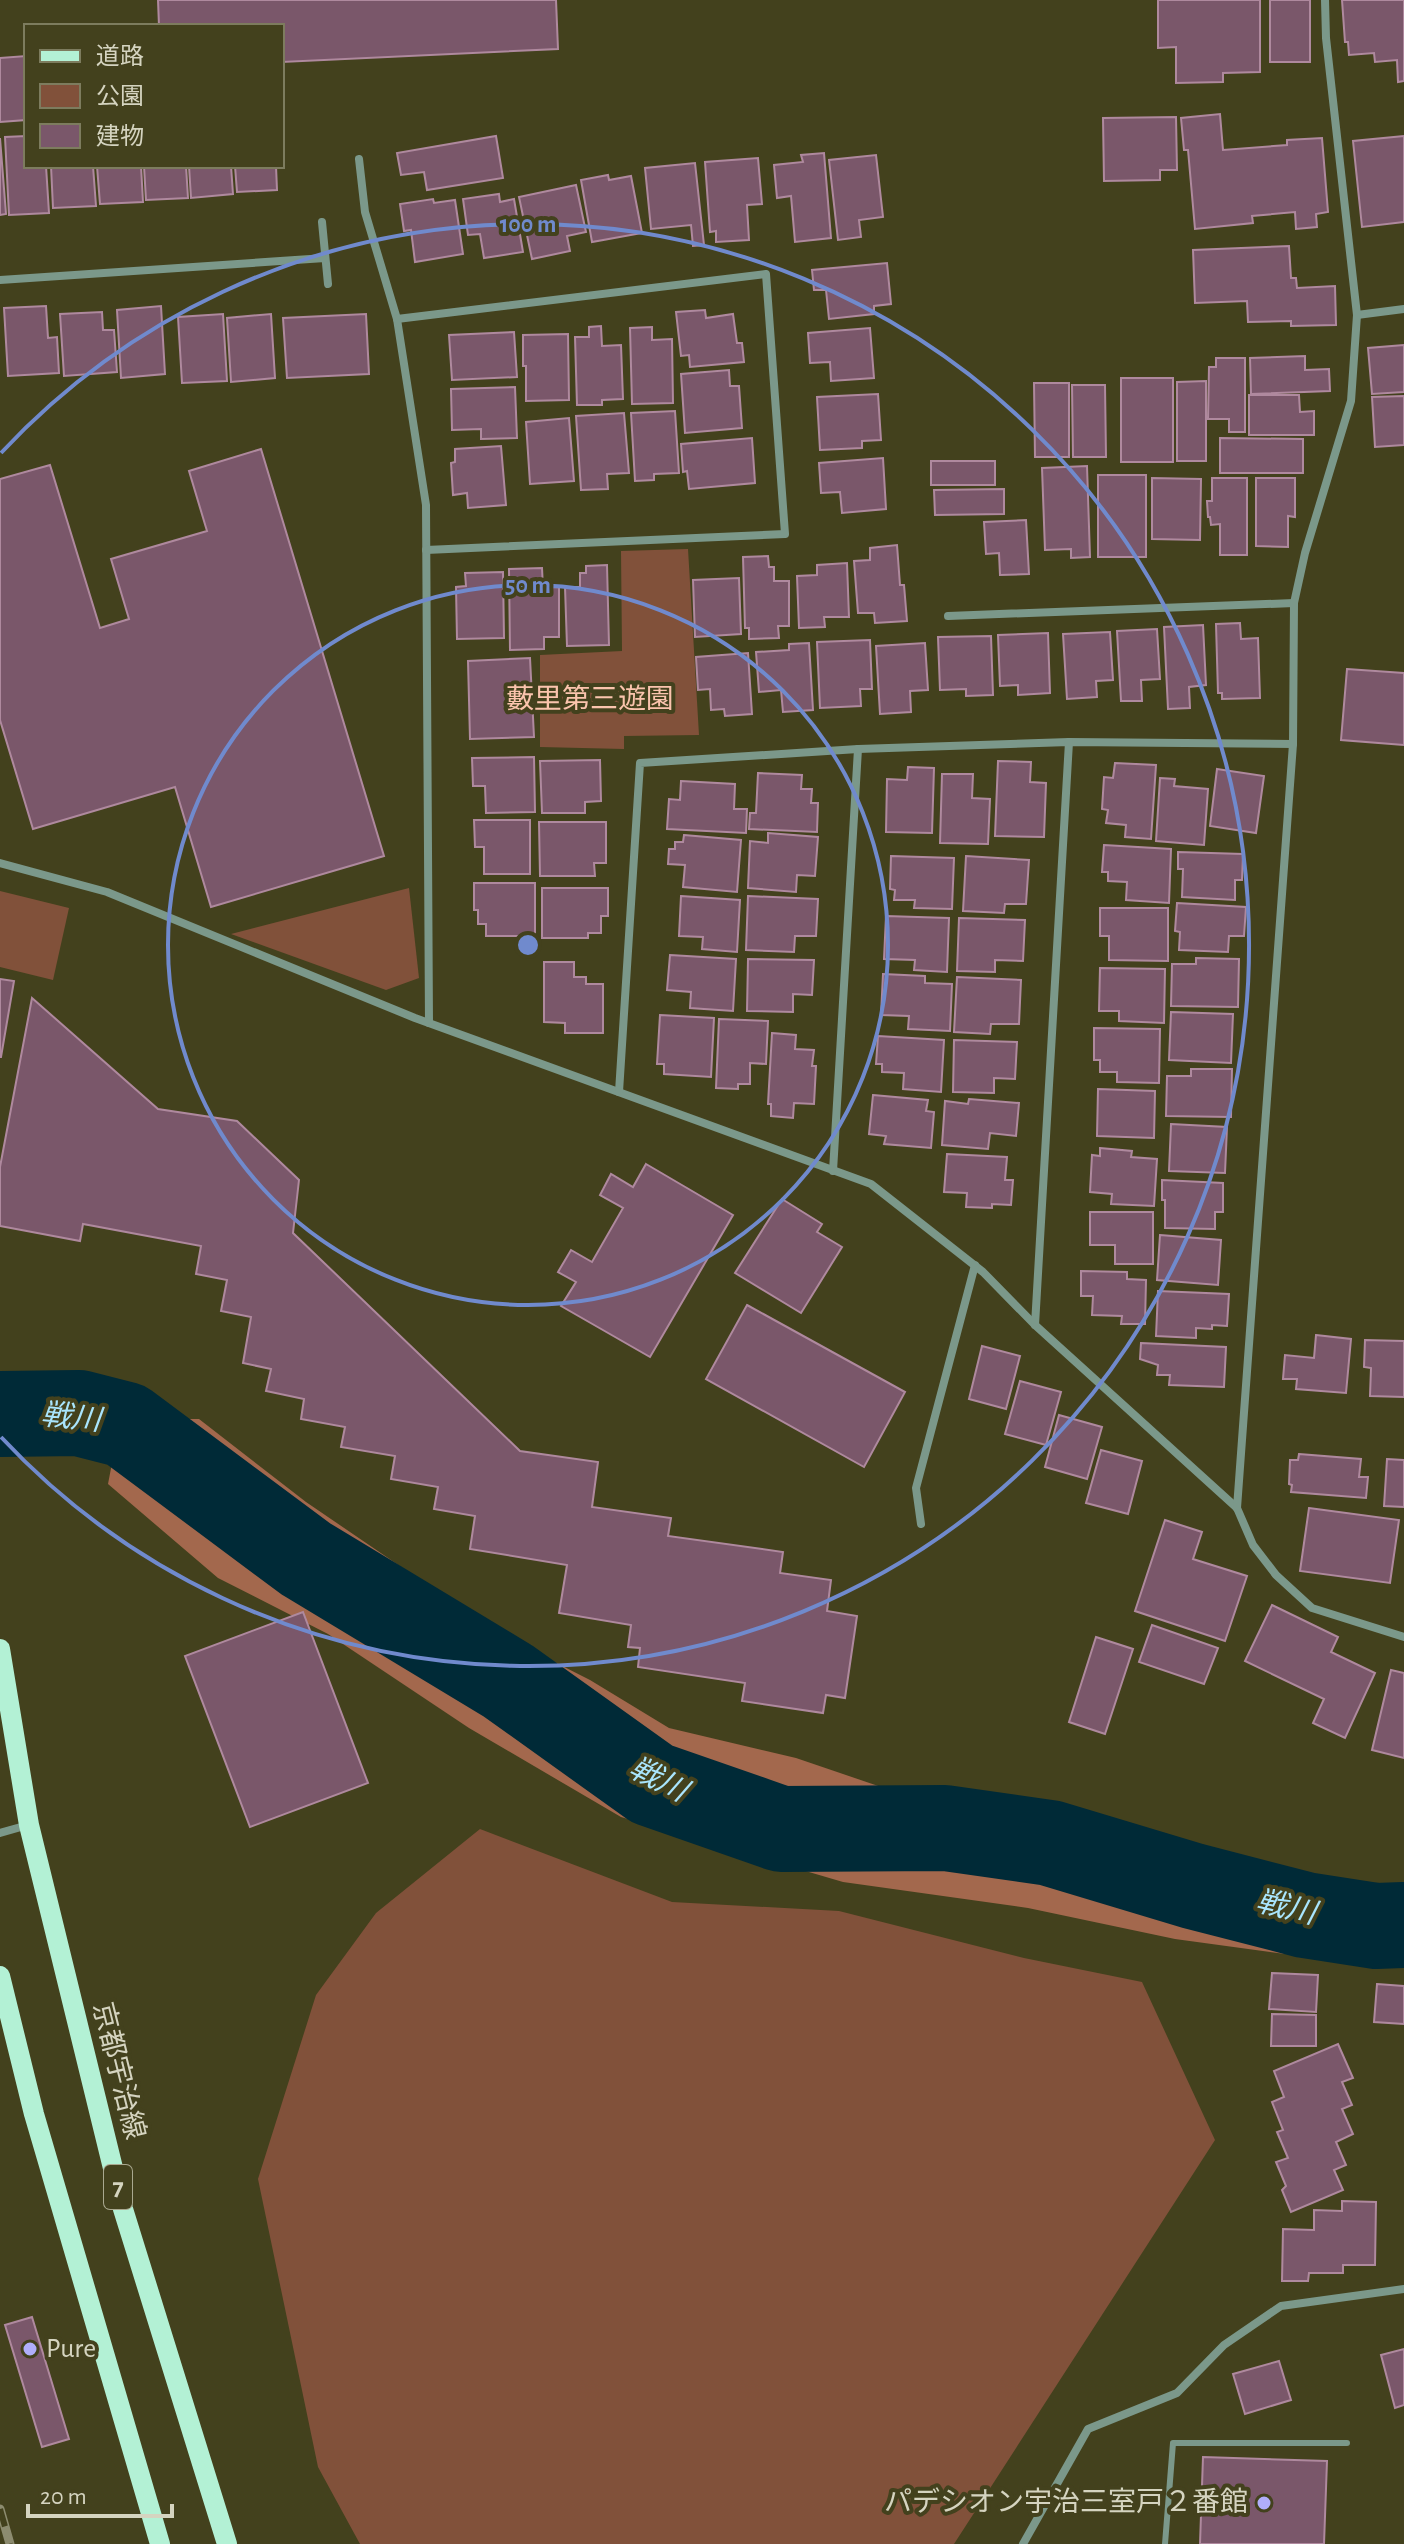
<svg xmlns="http://www.w3.org/2000/svg" width="1404" height="2544" viewBox="0 0 1404 2544" font-family="'Alegreya Sans','Noto Sans JP',sans-serif">
	<style>
		.green { fill: #81513a }
		.forest { fill: #a3684d }
		.lines { fill: none; stroke-linecap: round; stroke-linejoin: round }
		.river { stroke: #002a37; stroke-width: 86 }
		.building { fill: #7a576a; stroke: #af899e; stroke-width: 2 }
		.lane { stroke: #7b988a; stroke-width: 6 }
		.street { stroke: #7b988a; stroke-width: 8 }
		.primary { stroke: #b3f1d5; stroke-width: 20 }
		.rail-casing { stroke: #8c8b6f; stroke-width: 9 }
		.rail { stroke: #43411d; stroke-width: 6; stroke-dasharray: 18; stroke-linecap: butt }
		.ring { fill: none; stroke: #708acd; stroke-width: 4 }
		.poi-dot { fill: #b0aefa; stroke: #43411d; stroke-width: 3 }
		.labels { text-anchor: middle; dominant-baseline: central; stroke-width: 8; stroke-linejoin: round; paint-order: stroke }
		.shield { fill: #43411d; stroke: #a9a88f; stroke-width: 2 }
		.shield-label { font-size: 26px; font-weight: bold; fill: #d5d4c0 }
		.park-label { font-size: 28px; fill: #fac4ad; stroke: #43411d }
		.street-label { font-size: 28px; fill: #d5d4c0; stroke: #43411d }
		.poi-label { font-size: 28px; fill: #d5d4c0; stroke: #43411d; text-anchor: start }
		.water-label { font-size: 30px; font-style: italic; fill: #a9e5fd; stroke: #43411d }
		.centre { fill: #708acd; stroke: #43411d; stroke-width: 4 }
		.ring-label { font-size: 24px; text-anchor: middle; font-weight: bold; fill: #708acd; stroke: #43411d; stroke-width: 8; stroke-linejoin: round; paint-order: stroke }
	</style>
	<rect width="100%" height="100%" fill="#43411d"/>
	<g class="green">
		<path d="M688 549 699 735 624 736V749L540 747V655L622 651 621 551Z"/>
		<path d="M409 888 419 978 386 990 231 934Z"/>
		<path d="M0 891 69 908 53 980 0 967Z"/>
		<path d="M480 1829 672 1902 839 1911 1024 1958 1142 1982 1215 2140 954 2544H360L318 2467 258 2179 316 1995 376 1913Z"/>
	</g>
	<path class="forest" d="M154 1419H199L306 1502 501 1635 590 1680 669 1728 796 1758 890 1790 1098 1819 1180 1839 1318 1878 1351 1912 1285 1954 1175 1939 1028 1908 843 1882 621 1817 469 1728 328 1634 218 1578 108 1484 117 1437Z"/>
	<g class="lines">
		<path class="river" d="M0 1414 79 1413 126 1425 306 1559 508 1681 652 1784 781 1829 945 1828 1050 1843 1193 1886 1305 1915 1376 1926 1404 1925"/>
	</g>
	<g class="building">
		<path d="M158 0H556L558 49 282 62V26H159Z"/>
		<path d="M1158 0H1260V72L1223 73V82L1176 83V47L1158 48Z"/>
		<rect x="1270" y="0" width="40" height="62"/>
		<path d="M1342 0H1404V81L1398 82 1397 60 1375 62 1374 53 1349 55 1348 42H1345Z"/>
		<path d="M26 56V120L0 122V58Z"/>
		<path d="M1220 114 1223 150 1287 145V140L1322 138 1328 212 1316 214 1317 227 1296 229 1295 212 1252 216 1253 223 1195 229 1188 150H1184L1181 118Z"/>
		<path d="M1176 117 1177 170H1160V180L1104 181 1103 118Z"/>
		<path d="M26 136V166H46L49 213 9 215 5 137Z"/>
		<path d="M496 136 503 178 427 190 424 172 401 175 397 153Z"/>
		<path d="M1404 136V222L1362 227 1353 141Z"/>
		<path d="M0 138 6 214 0 215Z"/>
		<path d="M824 153 831 238 795 242 791 196 777 198 774 165 803 162 801 155Z"/>
		<path d="M876 155 883 217 859 220 861 237 838 240 829 160Z"/>
		<path d="M758 158 762 204 747 205 749 240 716 242V231L710 232 705 162Z"/>
		<path d="M695 163 704 245 693 246 691 225 651 229 645 168Z"/>
		<path d="M51 166H93L96 206 53 208Z"/>
		<path d="M97 166H141L143 202 100 204Z"/>
		<path d="M144 166H186L188 198 146 200Z"/>
		<path d="M189 166H231L233 194 191 198Z"/>
		<path d="M235 166H276L277 190 237 192Z"/>
		<path d="M608 175 609 180 631 176 642 233 592 242 581 180Z"/>
		<path d="M576 185 586 232 567 236 570 251 532 259 519 197Z"/>
		<path d="M499 194 500 202 514 199 523 252 484 258 480 234 468 235 463 199Z"/>
		<path d="M433 199 434 203 455 200 463 254 415 262 411 230 404 231 400 204Z"/>
		<path d="M1289 246 1291 278H1296L1297 288 1335 286 1336 325 1291 326V321L1248 322 1247 301 1195 303 1193 250Z"/>
		<path d="M887 263 891 304 874 306V314L829 319 826 290H814L812 270Z"/>
		<path d="M46 306 48 338 57 337 59 373 8 376 4 308Z"/>
		<path d="M161 306 165 374 121 378 117 310Z"/>
		<path d="M705 310 706 318 733 314 737 343H742L744 362 690 367 689 355 681 356 676 312Z"/>
		<path d="M102 312 103 330H114L117 372 64 376 60 314Z"/>
		<path d="M223 314 227 381 182 383 178 317Z"/>
		<path d="M271 314 275 378 231 382 227 318Z"/>
		<path d="M366 314 369 374 287 378 283 318Z"/>
		<path d="M601 326 602 346 621 345 623 399 602 400V405H577L575 337H589V327Z"/>
		<path d="M652 327V340L672 339 673 403 632 404 630 328Z"/>
		<path d="M870 328 874 378 831 381 830 362 810 363 808 333Z"/>
		<path d="M514 332 517 377 452 380 449 335Z"/>
		<path d="M568 334 569 400 526 401V366H523V335Z"/>
		<path d="M1404 345V392L1372 394 1368 348Z"/>
		<path d="M1305 356V370L1329 369 1330 391 1251 394 1250 358Z"/>
		<path d="M1216 358H1245V432H1229V419H1208L1209 367H1216Z"/>
		<path d="M729 370 730 386H739L742 428 685 433 681 374Z"/>
		<rect x="1121" y="378" width="52" height="84"/>
		<path d="M1206 381V461H1177V382Z"/>
		<path d="M1034 383H1069V457H1035Z"/>
		<path d="M1072 385H1105L1106 457H1073Z"/>
		<path d="M515 387 517 438 481 439V429L452 430 451 389Z"/>
		<path d="M878 394 881 440 862 441V448L820 450 817 397Z"/>
		<path d="M1249 395H1299L1300 412 1314 411V435H1249Z"/>
		<path d="M1404 396V445L1375 447 1372 397Z"/>
		<path d="M675 411 679 473 654 474V480L635 481 631 413Z"/>
		<path d="M624 413 629 473 607 474 608 489 581 490 576 416Z"/>
		<path d="M569 418 574 481 530 484 526 422Z"/>
		<path d="M752 438 755 483 689 489 687 471 683 472 681 444Z"/>
		<path d="M1220 438 1303 439V473H1220Z"/>
		<path d="M501 446 506 505 468 508 467 493 453 495 451 463 455 462V449Z"/>
		<path d="M261 449 384 856 211 907 175 787 33 829 0 720V479L50 465 100 628 129 619 111 559 207 531 189 471Z"/>
		<path d="M883 458 886 509 842 513 840 492 821 493 819 463Z"/>
		<rect x="931" y="461" width="64" height="24"/>
		<path d="M1087 466 1090 557 1071 558V549L1045 550 1042 468Z"/>
		<rect x="1098" y="475" width="48" height="82"/>
		<path d="M1152 478 1201 479 1200 540 1152 539Z"/>
		<path d="M1212 478H1247V555H1220V524L1211 525 1210 517H1208L1207 501H1212Z"/>
		<path d="M1256 478H1295V517L1288 516V547L1256 546Z"/>
		<path d="M1004 489V514L935 515 934 490Z"/>
		<path d="M1026 520 1029 574 1000 575 999 553 986 554 984 522Z"/>
		<path d="M897 545 900 585H904L907 621 875 623 874 613H858L854 561 870 560V548Z"/>
		<path d="M768 556 769 567H774V581H789V626H778L779 638 749 639V628H745L743 557Z"/>
		<path d="M847 563 849 617H824L825 627 799 628 797 576 817 575V565Z"/>
		<path d="M607 565 609 645 567 646 565 587H580V573H586V566Z"/>
		<path d="M542 568 543 588 559 587V637H544V649L510 650 509 569Z"/>
		<path d="M503 572 504 638 457 639 456 587 466 586 465 573Z"/>
		<path d="M739 578 741 634 695 637 693 580Z"/>
		<path d="M1240 623 1241 639 1258 638 1260 698 1222 699V693H1218L1216 624Z"/>
		<path d="M1203 625 1206 685 1189 687 1190 708 1168 709 1164 627Z"/>
		<path d="M1157 629 1160 679 1141 680 1142 701H1121L1117 631Z"/>
		<path d="M1110 632 1113 680 1096 681 1097 697 1067 699 1063 634Z"/>
		<path d="M1048 633 1050 693 1018 695V685L1000 686 998 635Z"/>
		<path d="M991 636 993 695 966 696V689L940 690 938 637Z"/>
		<path d="M870 640 872 689H860L861 706 820 708 817 642Z"/>
		<path d="M809 643 813 710 783 712 781 690 759 692 756 652 789 650V644Z"/>
		<path d="M925 643 928 690 910 691 911 712 880 714 876 646Z"/>
		<path d="M748 653 752 714 725 716 724 709 711 710 710 689 698 690 696 657Z"/>
		<path d="M530 658 534 737 470 739 468 661Z"/>
		<path d="M1347 669 1404 673V745L1341 740Z"/>
		<path d="M534 757 535 812 486 813 485 786H473L472 758Z"/>
		<path d="M600 760 601 801 585 802V813H542L540 761Z"/>
		<path d="M998 761 1031 762 1030 782 1046 783 1044 837 995 836Z"/>
		<path d="M1115 763 1156 765 1151 839 1125 837 1126 825 1106 823 1108 810 1102 809 1104 777 1113 778Z"/>
		<path d="M908 767 934 768 932 833 886 832 887 779 907 780Z"/>
		<path d="M1217 769 1264 776 1256 833 1210 826Z"/>
		<path d="M758 773 802 775 801 789H812L811 803H818L817 832 749 829 750 813H756Z"/>
		<path d="M942 774H973L972 798 990 799 988 844 940 843Z"/>
		<path d="M1160 778 1175 779 1174 786 1208 789 1204 845 1156 841Z"/>
		<path d="M681 781 735 784 734 809H747L746 833 667 829 669 799 680 800Z"/>
		<path d="M474 820H530V874H484V847H475Z"/>
		<path d="M539 822H606V863H594L595 876H540Z"/>
		<path d="M768 833 818 837 815 876 797 875 796 892 748 888 750 841 768 843Z"/>
		<path d="M684 835 741 840 737 892 683 887 685 865 668 864 669 849H675V842H683Z"/>
		<path d="M1104 845 1171 849 1169 903 1126 900 1127 882 1108 881V872H1102Z"/>
		<path d="M1178 852 1243 854 1242 880H1235V900L1182 897 1183 869H1178Z"/>
		<path d="M891 856 954 858 952 909 914 908 915 900H894L895 890 890 889Z"/>
		<path d="M966 856 1029 860 1026 904H1005L1004 913 963 911Z"/>
		<path d="M474 883H535V936H486V924H478V910H474Z"/>
		<path d="M542 888H608V916H601V933H588V938H542Z"/>
		<path d="M681 896 740 900 737 952 702 949 703 937 679 936Z"/>
		<path d="M748 896 818 899 816 936H795L794 952 746 950Z"/>
		<path d="M1177 903 1246 907 1244 936H1229L1228 952 1179 950 1180 932 1175 931Z"/>
		<path d="M1100 908H1168V961L1109 960V936H1100Z"/>
		<path d="M886 916 949 918 947 972 914 970 915 960 884 959Z"/>
		<path d="M959 918 1025 920 1023 961 995 960V972L957 971Z"/>
		<path d="M670 955 736 959 733 1011 690 1008 691 992 667 990Z"/>
		<path d="M1196 958 1239 959 1238 1007 1171 1006 1172 964H1196Z"/>
		<path d="M748 959 814 960 812 995 793 994V1012L747 1011Z"/>
		<path d="M544 962H574V977H586V984H603V1033H565V1023L544 1022Z"/>
		<path d="M1100 968 1165 969 1164 1023 1119 1021V1011H1099Z"/>
		<path d="M883 974 925 976V983L952 984 950 1031 908 1029 909 1016 881 1015Z"/>
		<path d="M957 977 1021 980 1019 1024H991L990 1034 954 1032Z"/>
		<path d="M0 979 14 981 1 1057H0Z"/>
		<path d="M32 998 158 1109 237 1121 299 1180 293 1233 520 1451 598 1462 592 1507 671 1518 668 1536 783 1552 780 1573 831 1580 827 1611 857 1616 845 1698 826 1695 823 1713 742 1701 745 1683 638 1667 640 1648 628 1647 631 1625 559 1613 567 1565 470 1549 475 1516 434 1509 438 1487 391 1479 395 1456 341 1447 345 1427 301 1419 304 1399 266 1391 271 1369 243 1363 251 1317 221 1311 227 1280 196 1274 201 1246 83 1224 80 1241 0 1226V1167Z"/>
		<path d="M1171 1012 1233 1014 1231 1063 1169 1060Z"/>
		<path d="M660 1015 714 1018 711 1077 664 1074V1064H657Z"/>
		<path d="M719 1019 768 1021 766 1064 750 1063V1084H738V1089L716 1088Z"/>
		<path d="M1094 1028 1160 1029 1159 1083 1117 1082V1072H1100V1060H1094Z"/>
		<path d="M772 1033 796 1035 795 1049 814 1050 812 1066H816L814 1104 794 1103 793 1118 771 1116V1104H768Z"/>
		<path d="M878 1036 944 1040 941 1092 903 1089 904 1073 882 1072V1064H876Z"/>
		<path d="M954 1040 1017 1042 1015 1079 994 1078V1093L953 1092Z"/>
		<path d="M1191 1069H1232L1231 1117 1166 1116 1167 1076H1191Z"/>
		<path d="M1098 1089 1155 1091 1154 1138 1097 1136Z"/>
		<path d="M873 1095 928 1100 926 1111 934 1112 931 1148 884 1144 886 1136 869 1134Z"/>
		<path d="M969 1099 1019 1103 1016 1136 990 1133 988 1149 942 1145 945 1101 968 1104Z"/>
		<path d="M1171 1124 1227 1127 1225 1173 1169 1171Z"/>
		<path d="M1100 1148 1132 1151 1131 1157 1157 1159 1154 1206 1111 1204 1112 1194 1090 1192 1092 1155 1100 1156Z"/>
		<path d="M947 1154 1007 1157 1005 1180H1013L1011 1205 992 1204V1208L966 1207 967 1193 944 1192Z"/>
		<path d="M646 1164 733 1215 650 1357 561 1306 576 1282 558 1272 571 1250 592 1262 623 1208 600 1195 611 1174 633 1187Z"/>
		<path d="M1162 1180 1223 1183V1212H1215V1229L1165 1228V1200H1162Z"/>
		<path d="M782 1199 822 1224 817 1232 842 1247 801 1313 735 1273Z"/>
		<path d="M1090 1212H1153V1264H1115V1245H1090Z"/>
		<path d="M1160 1235 1221 1240 1218 1285 1157 1280Z"/>
		<path d="M1081 1271 1127 1272V1279L1146 1280 1145 1324H1121L1122 1316 1092 1315 1093 1296H1081Z"/>
		<path d="M1158 1291 1229 1294 1227 1326 1212 1325V1329L1196 1328V1338L1156 1336Z"/>
		<path d="M747 1305 905 1392 864 1467 706 1379Z"/>
		<path d="M1316 1335 1351 1339 1346 1393 1296 1389 1297 1379H1283L1285 1355 1314 1358Z"/>
		<path d="M1365 1340 1404 1341V1397L1370 1396 1371 1368 1364 1367Z"/>
		<path d="M1141 1343 1226 1347 1224 1387 1169 1385 1170 1375H1157L1158 1365 1140 1359Z"/>
		<path d="M982 1346 1020 1356 1006 1409 969 1399Z"/>
		<path d="M1020 1381 1061 1392 1046 1445 1005 1434Z"/>
		<path d="M1059 1415 1102 1427 1087 1479 1045 1467Z"/>
		<path d="M1101 1450 1142 1461 1128 1514 1086 1503Z"/>
		<path d="M1299 1454 1361 1459 1359 1477H1368L1366 1498 1291 1492 1292 1485 1289 1484 1290 1460H1298Z"/>
		<path d="M1387 1459 1404 1460V1507L1384 1506Z"/>
		<path d="M1309 1508 1399 1520 1390 1583 1300 1571Z"/>
		<path d="M1165 1520 1202 1532 1193 1559 1247 1576 1225 1641 1135 1611Z"/>
		<path d="M1272 1605 1338 1637 1331 1652 1375 1673 1345 1738 1313 1723 1324 1699 1245 1661Z"/>
		<path d="M303 1612 368 1783 250 1827 185 1656Z"/>
		<path d="M1152 1625 1218 1648 1204 1684 1139 1662Z"/>
		<path d="M1096 1637 1133 1649 1105 1734 1069 1722Z"/>
		<path d="M1391 1670 1404 1673V1758L1372 1750Z"/>
		<path d="M1272 1973 1318 1975 1316 2012 1269 2009Z"/>
		<path d="M1377 1984 1404 1986V2024L1374 2022Z"/>
		<path d="M1272 2014 1316 2015V2046H1271Z"/>
		<path d="M1338 2044 1353 2078 1342 2082 1352 2105 1342 2109 1353 2134 1336 2142 1346 2165 1334 2170 1343 2190 1291 2212 1282 2190 1286 2186 1276 2162 1288 2158 1277 2132 1283 2130 1272 2102 1284 2097 1274 2071Z"/>
		<path d="M1342 2201 1376 2202 1375 2265H1343V2273H1309L1308 2281H1282L1283 2229 1314 2230V2210L1342 2211Z"/>
		<path d="M32 2317 69 2439 42 2447 5 2325Z"/>
		<path d="M1404 2349V2405L1395 2408 1381 2355Z"/>
		<path d="M1279 2361 1291 2400 1245 2414 1233 2374Z"/>
		<path d="M1203 2457 1327 2461 1324 2544H1200Z"/>
	</g>
	<g class="lines">
		<path class="lane" d="M1165 2544 1173 2443H1347"/>
		<g class="street">
			<path d="M359 159 365 212 397 319 426 505 429 1023"/>
			<path d="M322 222 328 284"/>
			<path d="M0 280 325 258"/>
			<path d="M1357 315 1404 309"/>
			<path d="M397 319 766 274 785 534 426 550"/>
			<path d="M948 616 1294 603"/>
			<path d="M0 863 107 892 415 1018 871 1184 983 1272 1035 1325 1237 1508 1253 1545 1276 1575 1312 1608 1404 1637"/>
			<path d="M619 1092 640 763 858 749 1069 742 1293 744"/>
			<path d="M833 1171 858 749"/>
			<path d="M1035 1325 1069 742"/>
			<path d="M1237 1508 1293 744 1294 603 1305 553 1351 401 1357 315 1326 38 1325 0"/>
			<path d="M921 1524 916 1488 975 1265"/>
			<path d="M0 1833 28 1825"/>
			<path d="M1023 2544 1088 2429 1177 2393 1224 2345 1281 2306 1404 2289"/>
		</g>
		<g class="primary">
			<path d="M0 1649 29 1825 123 2209 227 2544"/>
			<path d="M0 1976 34 2114 160 2544"/>
		</g>
		<defs>
			<path id="rail" d="M0 2509 10 2544"/>
		</defs>
		<use href="#rail" class="rail-casing"/>
		<use href="#rail" class="rail"/>
	</g>
	<g class="ring">
		<circle cx="528" cy="945" r="360"/>
		<path d="M1 453A721 721 0 1 1 1 1437"/>
	</g>
	<g class="poi-dot">
		<circle cx="30" cy="2349" r="8"/>
		<circle cx="1264" cy="2503" r="8"/>
	</g>
	<g class="labels">
		<rect class="shield" x="104" y="2165" width="28" height="44" rx="6"/>
		<g class="shield-label">
			<text x="118" y="2187">7</text>
		</g>
		<g class="park-label">
			<text x="590" y="700">藪里第三遊園</text>
		</g>
		<g class="street-label">
			<text transform="translate(118 2071) rotate(76)">京都宇治線</text>
		</g>
		<g class="poi-label">
			<text x="46" y="2349">Pure</text>
			<text x="1248" y="2503" text-anchor="end">パデシオン宇治三室戸２番館</text>
		</g>
		<g class="water-label">
			<text transform="translate(71 1418) rotate(6)">戦川</text>
			<text transform="translate(658 1780) rotate(27)">戦川</text>
			<text transform="translate(1286 1908) rotate(13)">戦川</text>
		</g>
	</g>
	<circle cx="528" cy="945" r="12" class="centre"/>
	<g class="ring-label">
		<text x="528" y="232">100 m</text>
		<text x="528" y="593">50 m</text>
	</g>
	<rect x="24" y="24" width="260" height="144" fill="#43411d" stroke="#7d7c5e" stroke-width="2"/>
	<rect x="40" y="50" width="40" height="12" fill="#b3f1d5" stroke="#7d7c5e" stroke-width="2"/>
	<text x="96" y="64" font-size="24" fill="#d5d4c0">道路</text>
	<rect x="40" y="84" width="40" height="24" fill="#81513a" stroke="#7d7c5e" stroke-width="2"/>
	<text x="96" y="104" font-size="24" fill="#d5d4c0">公園</text>
	<rect x="40" y="124" width="40" height="24" fill="#7a576a" stroke="#7d7c5e" stroke-width="2"/>
	<text x="96" y="144" font-size="24" fill="#d5d4c0">建物</text>
	<path d="M28 2504v12h144v-12" fill="none" stroke="#d5d4c0" stroke-width="4"/>
	<text x="40" y="2504" font-size="24" fill="#d5d4c0" stroke="#43411d" stroke-width="6" paint-order="stroke">20 m</text>
</svg>
